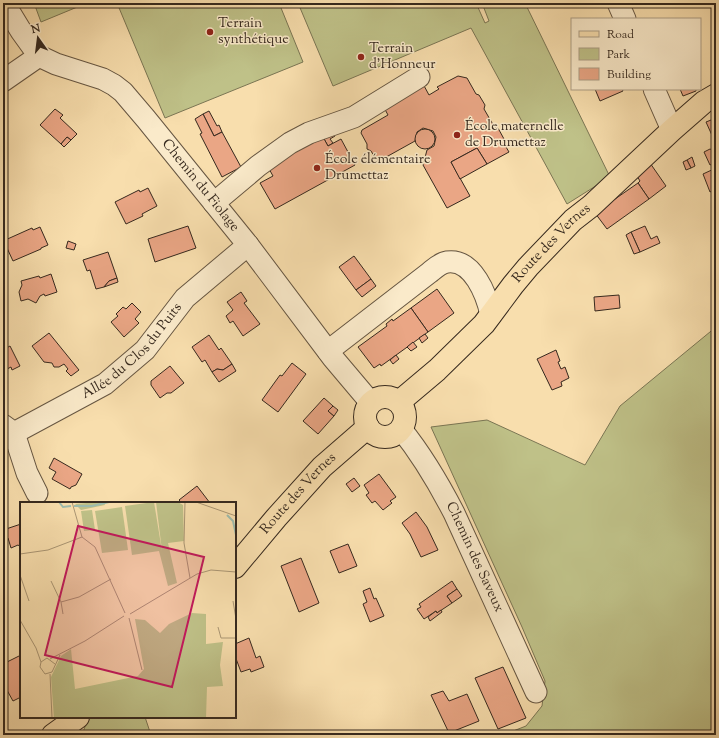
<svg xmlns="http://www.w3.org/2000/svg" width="719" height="738" viewBox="0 0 719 738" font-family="'Sorts Mill Goudy',serif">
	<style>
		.green { fill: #bfc188; stroke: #7a7553 }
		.building { fill: #eaa685; stroke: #36291e }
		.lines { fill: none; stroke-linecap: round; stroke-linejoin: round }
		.minor-casing { stroke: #665642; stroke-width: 23 }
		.major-casing { stroke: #36291e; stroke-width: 24 }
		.minor { stroke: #faeaca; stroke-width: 21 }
		.major { stroke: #f8dead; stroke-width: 22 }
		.poi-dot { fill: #8f2418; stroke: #faeaca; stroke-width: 1.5 }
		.labels { text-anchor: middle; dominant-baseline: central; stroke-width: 3; stroke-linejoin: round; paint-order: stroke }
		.poi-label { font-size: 14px; fill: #36291e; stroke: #faeaca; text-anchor: start }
		.street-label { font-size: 14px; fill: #36291e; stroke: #faeaca }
		.inset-river { fill: none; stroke: #9dbcae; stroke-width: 2 }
		.inset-road { fill: none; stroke: #aa9674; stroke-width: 1 }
		.view { fill: #c2185b; fill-opacity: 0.15; stroke: #c2185b; stroke-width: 2 }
		.inset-edge { fill: none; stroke: #36291e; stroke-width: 2 }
	</style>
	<rect width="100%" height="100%" fill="#f8dead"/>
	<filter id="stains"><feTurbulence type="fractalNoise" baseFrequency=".005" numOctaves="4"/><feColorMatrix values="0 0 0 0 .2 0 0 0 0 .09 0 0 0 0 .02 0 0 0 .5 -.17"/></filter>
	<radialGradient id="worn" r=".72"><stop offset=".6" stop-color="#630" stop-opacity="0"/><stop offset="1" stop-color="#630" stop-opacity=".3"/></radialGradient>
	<g class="green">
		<path d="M34 3H87L41 22Z"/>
		<path d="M117 3H279L303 62 165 118Z"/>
		<path d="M298 3H476L485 23 489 21 482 3H525L610 177 567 204 471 28 333 86Z"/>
		<path d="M716 327V735H503L526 726 542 706 545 681 522 627 431 427 487 420 585 465 620 406Z"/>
		<path d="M90 717H145L151 735H82L87 721Z"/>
	</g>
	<g class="building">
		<path d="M458 76 467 78 476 94 479 95 485 105 484 109 495 128H498L504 139 503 142 509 152 487 164 477 148 451 162 470 196 447 208 423 165 427 150 434 146 436 137 433 131 423 128 417 132 415 141 379 161 376 159 371 151 367 149V144L361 133 362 130 388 115 382 104 422 82 429 95 439 89 437 87Z"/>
		<path d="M595 89H622L623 91 600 101Z"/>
		<path d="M680 89H696V91L683 96Z"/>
		<path d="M55 109 63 115 60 118 77 134 71 140 67 137 61 144 40 125Z"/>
		<path d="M209 111 217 126 219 125 222 132 214 136 203 114Z"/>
		<path d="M203 114 214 136 222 132 241 167 222 177 200 134 202 133 195 119Z"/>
		<path d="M716 118V142H715L706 122Z"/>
		<circle cx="425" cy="139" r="10"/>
		<path d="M332 132 335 136 330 139 333 143 328 146 323 137Z"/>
		<path d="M67 137 71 140 64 147 61 144Z"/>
		<path d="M323 137 328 146 341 139 355 165 275 209 260 183 273 176 268 167Z"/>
		<path d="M477 148 487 164 460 179 451 162Z"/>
		<path d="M710 149 715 151 716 154V162L710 165 704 152Z"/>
		<path d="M692 157 695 166 691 168 687 160Z"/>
		<path d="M687 160 691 168 686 170 683 162Z"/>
		<path d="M650 163 666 186 649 199 638 183 640 181 635 173Z"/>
		<path d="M716 168V189L710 192 703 174Z"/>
		<path d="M638 183 649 199 607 229 595 213Z"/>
		<path d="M148 188 157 206 142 214 143 216 126 224 115 202 139 190 140 192Z"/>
		<path d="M188 226 196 248 155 262 148 239Z"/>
		<path d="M645 226 651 239 657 236 660 243 640 252 631 232Z"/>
		<path d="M40 227 48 245 41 248V249L13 261 7 248 3 250V241L32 228 33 230Z"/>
		<path d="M631 232 640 252 634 254 626 235Z"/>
		<path d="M68 241 76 244 74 250 66 248Z"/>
		<path d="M108 252 117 278 109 281 104 287 96 289 90 270 87 271 83 260Z"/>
		<path d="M354 256 371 279 356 290 339 267Z"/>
		<path d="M51 274 57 292 45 296 44 294 40 296 36 303 28 299 21 301 19 292 22 285 21 281 39 276 40 278Z"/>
		<path d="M117 278 118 282 104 287 109 281Z"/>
		<path d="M371 279 376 286 362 297 356 290Z"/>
		<path d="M437 289 454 313 428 332 411 308Z"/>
		<path d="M241 292 247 301 244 303 260 324 243 336 233 321 230 323 226 316 233 310 227 302Z"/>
		<path d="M619 295 620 308 595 311 594 297Z"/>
		<path d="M132 303 141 312 135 319 139 323 124 337 111 322 118 316 116 314 123 307 126 309Z"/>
		<path d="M411 308 428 332 381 366 380 364 374 368 358 347 387 326 386 324 392 319 393 321Z"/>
		<path d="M49 333 79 370 71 376 66 371 68 369 64 364 59 367H54L52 363 44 362 32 346Z"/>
		<path d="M425 334 428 338 422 343 419 338Z"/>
		<path d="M209 335 219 350 221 348 232 364 223 370 217 369 212 372 205 360 202 362 192 347Z"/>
		<path d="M413 342 417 347 411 351 407 347Z"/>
		<path d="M10 346 20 366 12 370 11 367 3 371V350Z"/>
		<path d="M556 350 560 361 558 362 561 369 565 367 569 378 561 382 562 386 552 390 537 359Z"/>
		<path d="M396 355 399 359 393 364 390 360Z"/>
		<path d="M292 363 306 374 278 412 262 400 280 375 282 376Z"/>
		<path d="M232 364 236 371 219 382 212 372 217 369 223 370Z"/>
		<path d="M170 366 184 383 171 393H167L160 398 151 385V381Z"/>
		<path d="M324 398 333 406 328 411 334 416 318 434 303 421Z"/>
		<path d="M333 406 338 410 334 416 328 411Z"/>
		<path d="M54 458 82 474 76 485 71 487 70 489 52 479 56 472 49 468Z"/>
		<path d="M379 474 396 497 390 501 392 503 383 510 375 501 372 503 366 495 369 493 364 485Z"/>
		<path d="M354 478 360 486 352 492 346 484Z"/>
		<path d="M197 486 210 503H182L179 500Z"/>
		<path d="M416 512 427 527 438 550 421 557 410 534 402 523Z"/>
		<path d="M21 524V547L18 545 11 548 8 538 5 539 3 530Z"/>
		<path d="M348 544 357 566 339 573 330 551Z"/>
		<path d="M301 558 319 603 299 612 281 566Z"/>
		<path d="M452 581 457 589 447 596 452 603 437 613 436 611 424 619 417 609 421 607 419 604Z"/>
		<path d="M370 588 374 599 376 598 384 616 370 622 363 604 367 602 363 591Z"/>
		<path d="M457 589 462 596 452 603 447 596Z"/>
		<path d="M441 610 442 612 430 621 428 617 436 611 437 613Z"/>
		<path d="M249 638 256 658 260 656 264 667 251 672 250 669 241 672 235 656V653L236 652 235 644Z"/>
		<path d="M21 655V697L13 701 3 683V664Z"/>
		<path d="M503 667 526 718 498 729 475 678Z"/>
		<path d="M443 691 449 701 467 694 479 721 449 733 431 695Z"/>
	</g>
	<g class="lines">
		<defs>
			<g id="minor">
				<path id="s1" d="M4 3 21 31 39 56 56 64 103 79 114 85 123 92 146 119 248 245 333 358 371 403"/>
				<path d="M618 3 625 19"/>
				<path d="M3 81 39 56"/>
				<path d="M654 89 672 130"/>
				<path d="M214 203 258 166 290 143 309 133 354 117 419 77"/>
				<path d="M328 351 429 273C434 269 440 263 447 262 473 258 487 296 491 315"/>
				<path id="s2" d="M3 425 14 433 105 384 145 350 185 298 248 245"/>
				<path id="s3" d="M401 429C422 455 439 484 454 513L536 692"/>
				<path d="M14 433 27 473 37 493"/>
			</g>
			<g id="major">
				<circle cx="385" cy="417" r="20"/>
				<path id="s4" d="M399 402 437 370 484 324 513 285 528 267 573 220 591 206 672 130 704 102 716 95"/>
				<path id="s5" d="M235 567 276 518 322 467 368 427"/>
				<path d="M53 735 78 717"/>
			</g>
		</defs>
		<use href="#minor" class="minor-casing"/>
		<use href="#major" class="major-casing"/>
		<use href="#minor" class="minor"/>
		<use href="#major" class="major"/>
	</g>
	<g class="poi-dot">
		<circle cx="210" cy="32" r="4"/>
		<circle cx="361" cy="57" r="4"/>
		<circle cx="457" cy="135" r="4"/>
		<circle cx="317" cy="168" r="4"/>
	</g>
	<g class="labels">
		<g class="poi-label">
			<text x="218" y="24">Terrain<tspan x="218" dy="16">synthétique</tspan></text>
			<text x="369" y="49">Terrain<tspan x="369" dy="16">d'Honneur</tspan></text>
			<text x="465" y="127">École maternelle<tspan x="465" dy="16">de Drumettaz</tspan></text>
			<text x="325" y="160">École élémentaire<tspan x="325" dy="16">Drumettaz</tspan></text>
		</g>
		<g class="street-label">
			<text stroke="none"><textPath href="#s1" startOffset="277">Chemin du Fiolage</textPath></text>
			<text stroke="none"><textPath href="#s4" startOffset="221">Route des Vernes</textPath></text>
			<text stroke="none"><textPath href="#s2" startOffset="159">Allée du Clos du Puits</textPath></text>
			<text stroke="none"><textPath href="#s5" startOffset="97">Route des Vernes</textPath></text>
			<text stroke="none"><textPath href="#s3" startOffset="148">Chemin des Saveux</textPath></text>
		</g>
	</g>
	<g transform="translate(20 502)">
		<rect width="216" height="216" fill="#f8dead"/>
		<path d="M78 0H84L85 3 61 8 55 2ZM134 0 142 49 136 0H158L163 3 164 39 148 41 157 81 148 84 139 49 112 53 105 4ZM102 5 108 48 82 51 75 9ZM72 8 75 28 64 29 61 9ZM172 111 186 112V142L203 140 200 163 203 184 187 185 186 216H34L31 175 41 154 51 147 55 187 118 174 124 167 115 117 125 118 140 131 149 122Z" fill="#bfc188"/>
		<path class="inset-river" d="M39 0 43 5 51 4M54 4H72L89 0M207 13 213 19 216 33"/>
		<path class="inset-road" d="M52 0 62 35 75 45 105 111M165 0 164 41 170 76M176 0 216 14M0 52 28 48 62 35M0 73 9 99M31 79 41 100 59 95 91 77M213 99 216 117M41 100 43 112M110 112 177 72 191 68 216 70M109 116 122 168M0 118 16 146 21 160M198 125 201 136H216M30 157 65 139 104 114M35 162 27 156 21 160 20 165 25 172 32 170 40 153M30 172 32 216"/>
		<path class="view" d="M58 24 184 55 152 185 25 153Z"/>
		<rect width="216" height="216" class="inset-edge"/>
	</g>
	<rect width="719" height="738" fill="none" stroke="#f8dead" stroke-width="16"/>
	<rect x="4" y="4" width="711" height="730" fill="none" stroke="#36291e" stroke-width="2"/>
	<rect x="8" y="8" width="703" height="722" fill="none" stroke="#36291e"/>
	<rect x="571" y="18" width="130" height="72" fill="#faeaca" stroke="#ac9d85"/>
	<rect x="579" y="31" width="20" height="6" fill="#f8dead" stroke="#ac9d85"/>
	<text x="607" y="38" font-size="12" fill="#36291e">Road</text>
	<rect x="579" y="48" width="20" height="12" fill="#bfc188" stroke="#ac9d85"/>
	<text x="607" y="58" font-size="12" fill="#36291e">Park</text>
	<rect x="579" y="68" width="20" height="12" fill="#eaa685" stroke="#ac9d85"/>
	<text x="607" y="78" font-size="12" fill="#36291e">Building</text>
	<g transform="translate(38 38) rotate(346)" stroke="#faeaca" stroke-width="3" paint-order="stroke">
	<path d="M0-3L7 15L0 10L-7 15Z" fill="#36291e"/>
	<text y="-6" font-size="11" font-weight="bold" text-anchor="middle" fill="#36291e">N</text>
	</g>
	<rect width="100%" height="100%" filter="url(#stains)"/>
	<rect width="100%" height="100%" fill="url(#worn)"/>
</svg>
